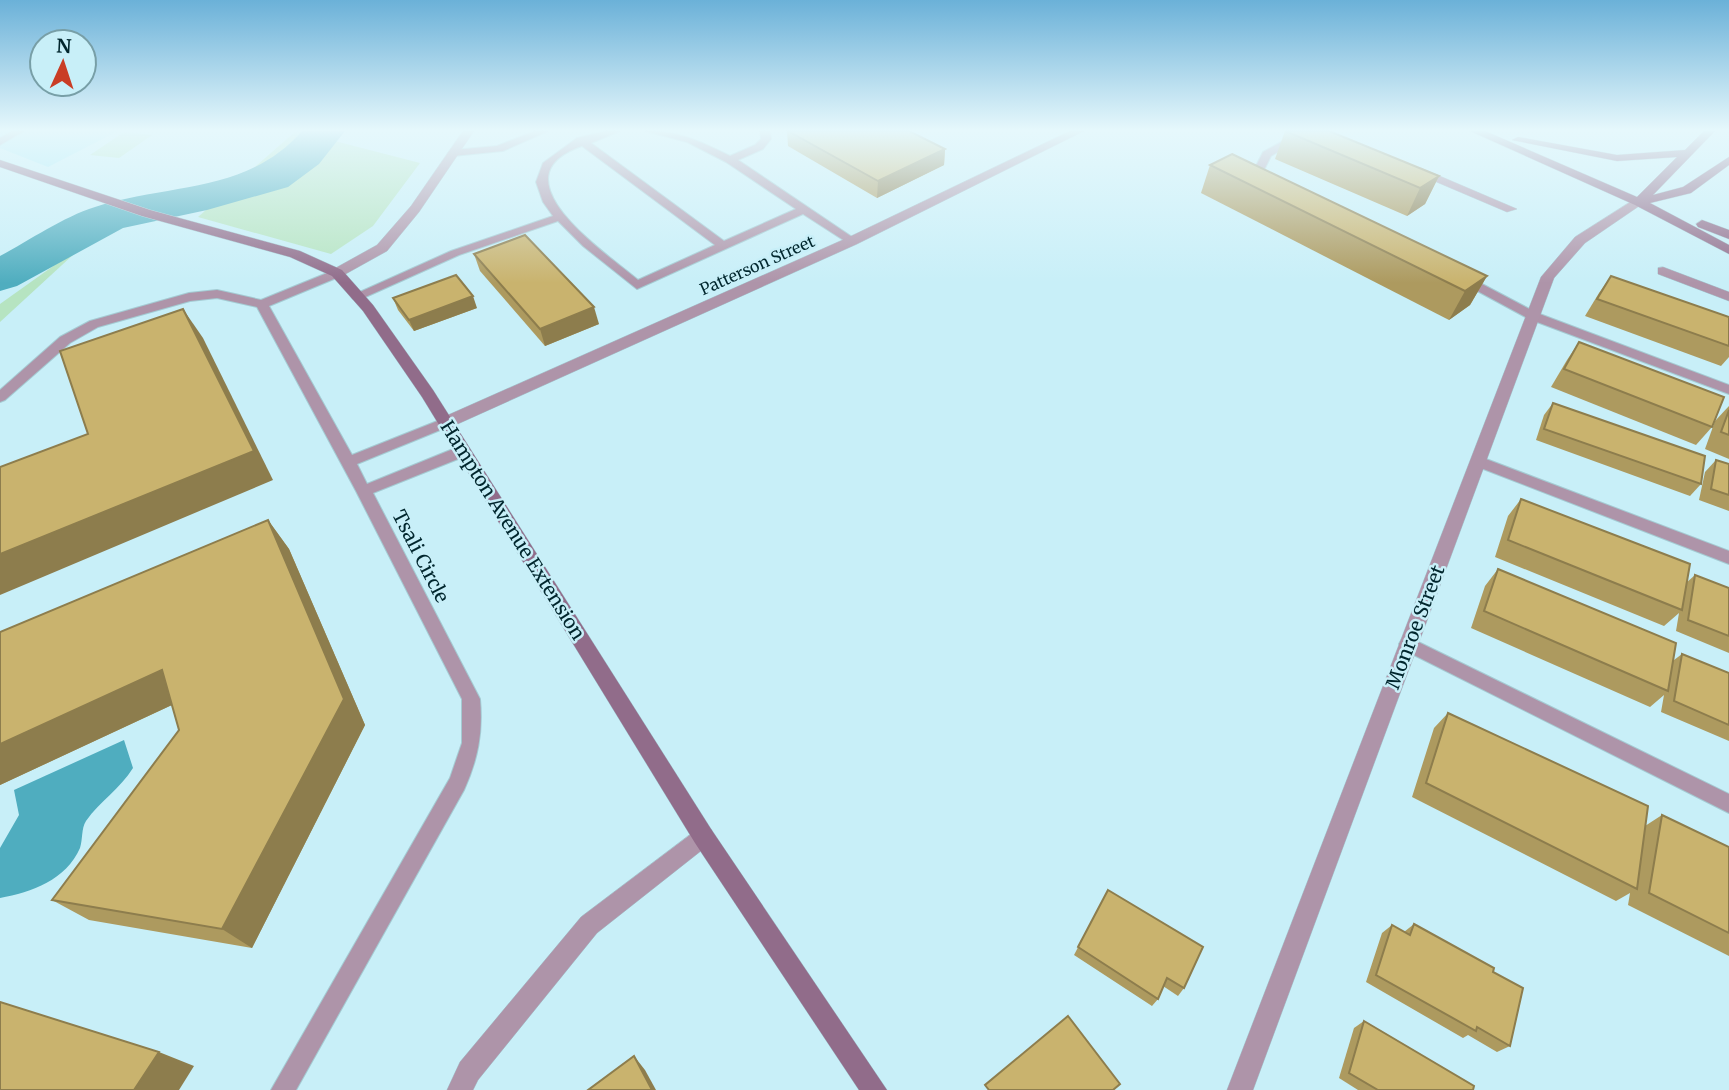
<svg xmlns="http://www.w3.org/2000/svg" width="1729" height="1090" viewBox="0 0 1729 1090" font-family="Merriweather,serif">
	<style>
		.built { fill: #a6e9f7 }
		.green { fill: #b6e4c1 }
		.water { fill: #4fadbf }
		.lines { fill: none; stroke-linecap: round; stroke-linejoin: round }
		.river { fill: #4fadbf; fill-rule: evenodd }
		.lane-casing { stroke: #a4cbd3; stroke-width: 2 }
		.street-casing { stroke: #a4cbd3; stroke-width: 1 }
		.secondary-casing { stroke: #a4cbd3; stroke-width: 1 }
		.lane { fill: #ae94a9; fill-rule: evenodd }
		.street { fill: #ae94a9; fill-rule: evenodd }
		.secondary { fill: #916c8a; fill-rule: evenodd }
		.wall { fill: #ad9a5f }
		.shaded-wall { fill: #8d7d4d }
		.building { fill: #c9b36e; stroke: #8d7d4d; stroke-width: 2 }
		.labels { text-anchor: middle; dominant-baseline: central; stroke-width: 5; stroke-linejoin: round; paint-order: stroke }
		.far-street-label { font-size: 16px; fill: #01262d; stroke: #c8eff8 }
		.street-label { font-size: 19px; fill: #01262d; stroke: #c8eff8 }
	</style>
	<rect width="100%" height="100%" fill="#c8eff8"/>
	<path class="built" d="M0 131H118L48 167 0 148Z"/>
	<g class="green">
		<path d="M296 131 420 163 373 226 331 254 198 217Z"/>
		<path d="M124 132 152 135 119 158 90 155Z"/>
		<path d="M87 242 0 322V304Z"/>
	</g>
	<path class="water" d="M124 740 133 768C120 789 100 801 86 821 81 829 83 839 80 848 66 880 32 892 0 898V848L19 815 14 790Z"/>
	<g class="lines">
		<path class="river" d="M302 131H345L319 164 288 187 207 210 123 228 17 286 0 291V256C30 240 63 217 95 207 169 183 247 194 302 131Z"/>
		<defs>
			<g id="lane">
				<path d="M12 131H24L0 145V138Z"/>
				<path d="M535 131H548L503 151 453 156 448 153 453 150 497 146Z"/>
				<path d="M606 131H620L591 143 724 241 796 209 726 162 687 142 645 131C677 130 702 142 730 156L755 145 761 139 760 131H770L771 139 763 149 738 160 858 241 848 243 803 214 637 289 583 246 558 221 459 255 361 299H353L351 296 451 251 553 216 543 202 536 182 543 163 577 138ZM582 146 715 245 638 280C606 253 492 177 582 146Z"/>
				<path d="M1301 131H1313L1271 156 1265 168 1256 174 1259 177 1258 179 1244 176V172L1257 164 1263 152Z"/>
				<path d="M337 269 341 270V276L269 306 352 455 440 420H450L452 423 450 426 357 464 367 484 458 447H468L470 451 468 455 373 493 480 699C483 733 478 759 464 790L296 1090H271L450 778 462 743V699L356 491 257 307 217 298 190 301 98 327 70 343 5 400 0 402V390L60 337 90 321 189 293 217 290 261 300Z"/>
				<path d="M1463 274 1537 313 1729 385V394L1529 319 1459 281V275Z"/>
				<path d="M1478 456 1729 551V564L1473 465 1471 461 1473 457Z"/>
				<path d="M1408 637 1729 794V813L1402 649 1399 644 1402 639Z"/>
			</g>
			<g id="street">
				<path d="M463 131H474L419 212 387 251 342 276H332V270L377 245 411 206Z"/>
				<path d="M1070 131H1084L857 244 451 427 445 428 437 423 439 419 847 238Z"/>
				<path d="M1413 168H1421L1517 209 1507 212 1413 172Z"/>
				<path d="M1635 199 1645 202 1585 243 1554 278 1253 1090H1227L1541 277 1575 237Z"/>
				<path d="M1663 267 1729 292V301L1658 274V268Z"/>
				<path d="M703 825 711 829 714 836 711 843 597 933 478 1080 473 1090H447L460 1062 581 917Z"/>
			</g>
			<g id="secondary">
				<path d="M1470 131H1485L1637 197 1677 157 1617 161 1512 140 1518 137 1617 155 1685 150 1704 131H1715L1653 195 1683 187 1729 157V165L1691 193 1650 203 1729 245V254L1635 205Z"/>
				<path d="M0 160 150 210 300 251 342 270 373 305 433 390 711 829 887 1090H859L695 843 422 397 363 311 332 276 290 257 142 216 0 167Z"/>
				<path d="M1702 220 1729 230V239L1698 227 1696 224Z"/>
			</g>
		</defs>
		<use href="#lane" class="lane-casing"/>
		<use href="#street" class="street-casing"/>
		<use href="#secondary" class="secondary-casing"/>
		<use href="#lane" class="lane"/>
		<use href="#street" class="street"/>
		<use href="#secondary" class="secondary"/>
	</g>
	<g class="wall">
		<path d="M787 131H909L945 149 944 165 877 198 788 146Z"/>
		<path d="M1285 131 1439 176 1425 204 1407 216 1275 159Z"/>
		<path d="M1210 165 1487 276 1470 305 1449 320 1201 193Z"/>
		<path d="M474 254 599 324 545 346 480 271Z"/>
		<path d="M1611 276 1729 317V357L1721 366 1585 316 1599 293Z"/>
		<path d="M393 298 477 308 414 331 398 310Z"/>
		<path d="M1579 342 1712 427 1696 445 1551 387 1567 360Z"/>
		<path d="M1553 403 1701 484 1690 496 1536 440 1544 415Z"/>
		<path d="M1729 406V459L1705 449 1715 421Z"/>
		<path d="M1716 460 1729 464V511L1699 500 1705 472Z"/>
		<path d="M1521 499 1686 583 1695 575 1729 588V653L1676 631 1679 613 1664 626 1495 557 1508 516Z"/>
		<path d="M268 520 289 549 365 725 252 948 89 920 52 900 179 730 172 705 0 785V632Z"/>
		<path d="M1498 569 1674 660 1682 654 1729 673V741L1661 712 1664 695 1650 707 1471 628 1485 586Z"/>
		<path d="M1448 713 1645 826 1662 815 1729 847V956L1628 905 1630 893 1616 901 1412 797 1434 728Z"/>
		<path d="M1108 890 1184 988 1178 996 1163 986 1158 999 1152 1006 1074 955Z"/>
		<path d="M1414 924 1493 972 1510 1046 1497 1052 1468 1035 1463 1038 1366 982 1382 933 1392 925 1404 932Z"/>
		<path d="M1364 1021 1473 1090H1358L1339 1078 1354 1028Z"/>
	</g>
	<g class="shaded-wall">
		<path d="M945 149 944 165 877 198 878 181Z"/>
		<path d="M1439 176 1425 204 1407 216 1420 188Z"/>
		<path d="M1487 276 1470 305 1449 320 1465 291Z"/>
		<path d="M473 296 477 308 414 331 409 320Z"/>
		<path d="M594 307 599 324 545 346 540 329Z"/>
		<path d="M183 309 203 338 273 480 0 595V554Z"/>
		<path d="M268 520 289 549 365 725 252 948 222 929Z"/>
		<path d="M162 670 189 697 0 785V744Z"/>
		<path d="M159 1052 194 1066 179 1090H134Z"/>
		<path d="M634 1056 645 1070 656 1090H652Z"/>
	</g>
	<g class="building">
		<path d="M788 131H909L945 149 878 181Z"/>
		<path d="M1285 131H1329L1439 176 1420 188Z"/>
		<path d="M1232 154 1487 276 1465 291 1210 165Z"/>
		<path d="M525 235 594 307 540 329 474 254Z"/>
		<path d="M456 275 473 296 409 320 393 298Z"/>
		<path d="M1611 276 1729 317V346L1597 299Z"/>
		<path d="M183 309 254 451 0 554V467L88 434 60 351Z"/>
		<path d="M1579 342 1724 397 1712 427 1564 369Z"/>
		<path d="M1553 403 1705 456 1701 484 1544 429Z"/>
		<path d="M1729 410V435L1721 432Z"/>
		<path d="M1716 460 1729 464V495L1711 489Z"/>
		<path d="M1521 499 1690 564 1682 610 1508 540Z"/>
		<path d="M268 520 344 699 222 929 52 900 179 730 162 670 0 744V632Z"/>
		<path d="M1498 569 1676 643 1668 691 1484 611Z"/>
		<path d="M1695 575 1729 588V636L1688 620Z"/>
		<path d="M1682 654 1729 673V725L1674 701Z"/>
		<path d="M1448 713 1648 806 1637 889 1426 783Z"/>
		<path d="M1662 815 1729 847V933L1649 893Z"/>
		<path d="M1108 890 1203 947 1184 988 1167 978 1158 999 1078 947Z"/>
		<path d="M1414 924 1494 968 1493 972 1523 988 1510 1046 1477 1027 1476 1031 1376 975 1392 925 1410 935Z"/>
		<path d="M0 1002 159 1052 134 1090H0Z"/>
		<path d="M1068 1016 1120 1084 1113 1090H989L985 1085Z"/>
		<path d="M1364 1021 1474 1086 1473 1090H1378L1349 1073Z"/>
		<path d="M634 1056 652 1090H588Z"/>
	</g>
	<linearGradient id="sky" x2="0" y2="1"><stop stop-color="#6bb1d8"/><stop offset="0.46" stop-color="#e6f8fc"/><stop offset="1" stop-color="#e6f8fc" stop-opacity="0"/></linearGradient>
	<rect width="1729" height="283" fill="url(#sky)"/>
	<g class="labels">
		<g class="far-street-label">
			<text transform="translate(757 265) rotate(-24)">Patterson Street</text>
		</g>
		<g class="street-label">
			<text transform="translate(513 530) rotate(58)">Hampton Avenue Extension</text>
			<text transform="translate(421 556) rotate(63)">Tsali Circle</text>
			<text transform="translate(1415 627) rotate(-69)">Monroe Street</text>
		</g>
	</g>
	<g transform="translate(63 63) rotate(3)"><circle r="33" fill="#c8eff8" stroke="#789fa7" stroke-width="2"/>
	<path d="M0-5L12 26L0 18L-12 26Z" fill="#c93d25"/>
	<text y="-10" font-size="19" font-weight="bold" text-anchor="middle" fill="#01262d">N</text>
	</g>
</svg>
